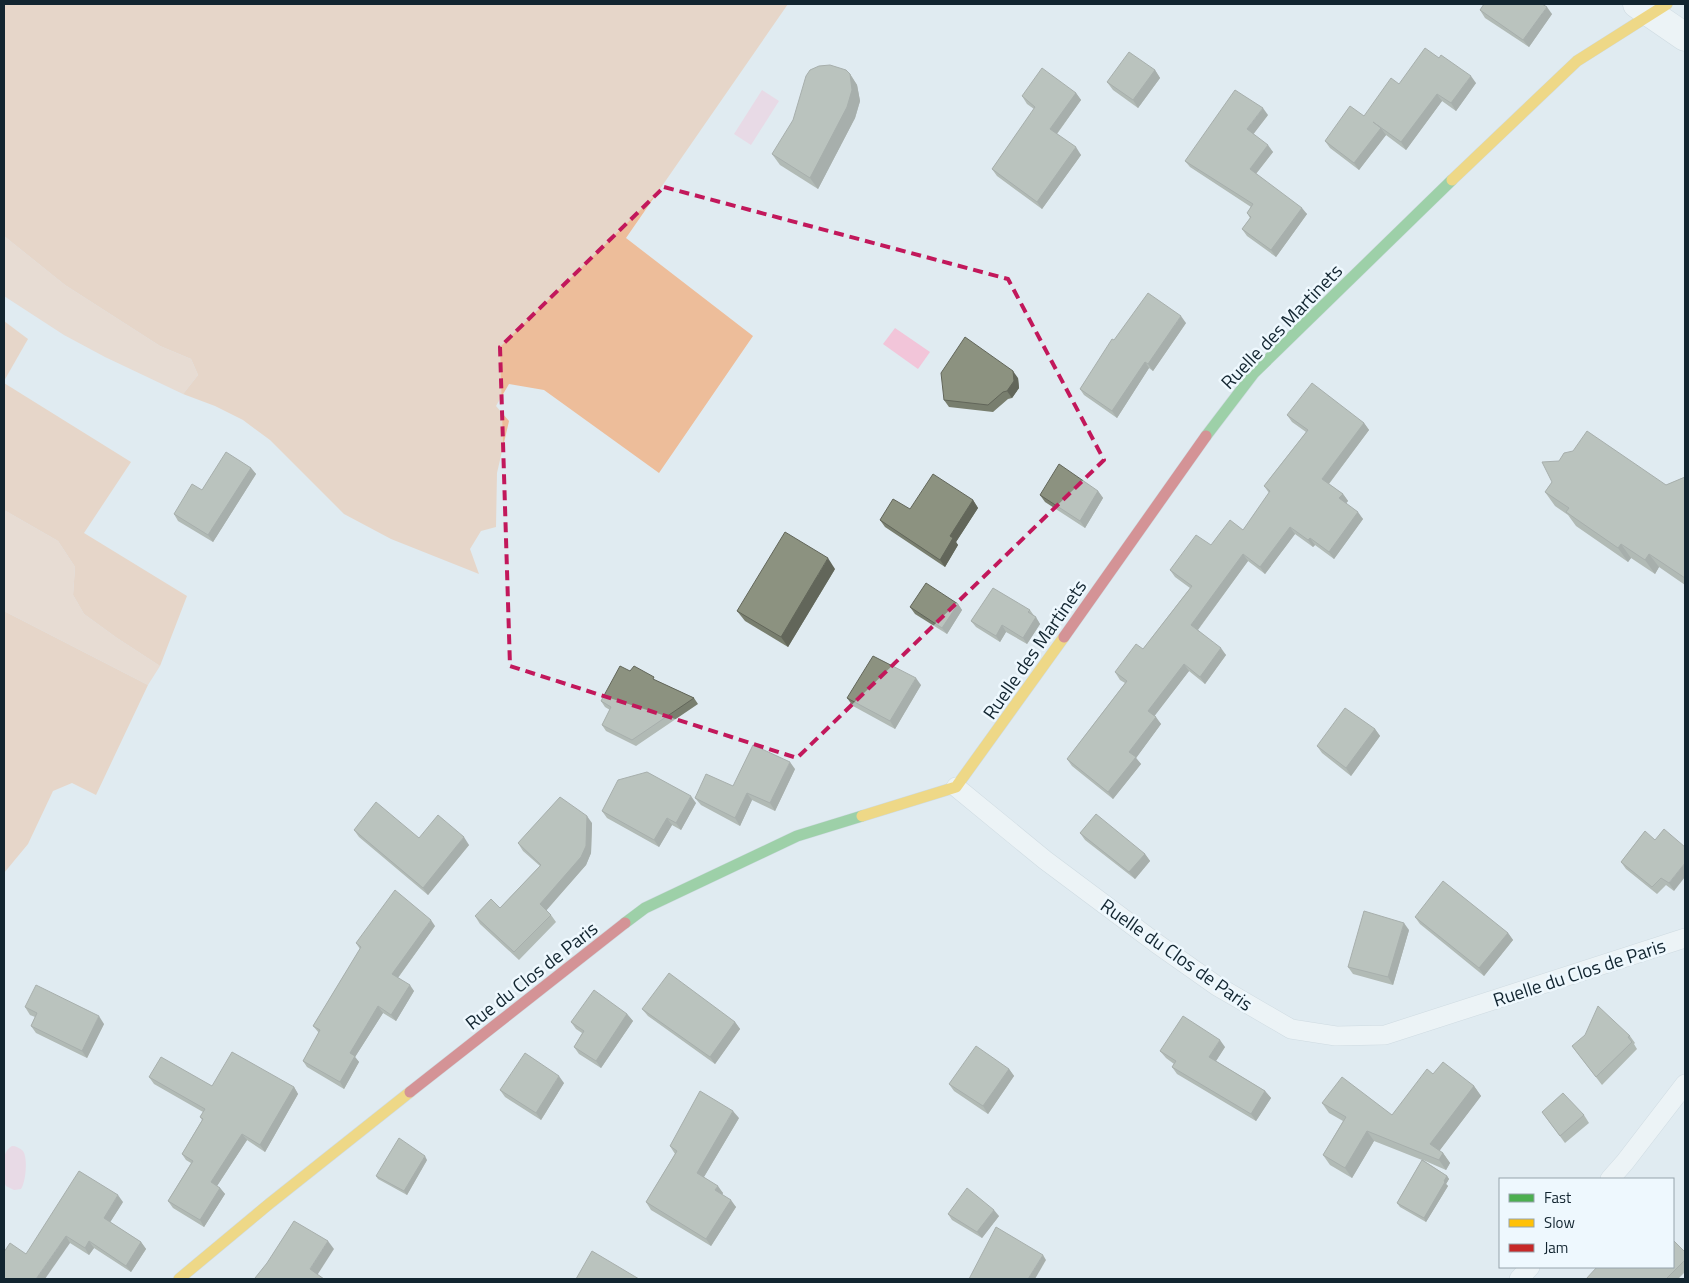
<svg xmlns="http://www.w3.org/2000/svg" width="1689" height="1283" viewBox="0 0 1689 1283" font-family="'Titillium Web',sans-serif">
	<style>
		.green { fill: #efc9b0 }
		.forest { fill: #edbd9a }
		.water { fill: #f2c5d9 }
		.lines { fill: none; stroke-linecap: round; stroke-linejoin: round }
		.lane-casing { stroke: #bac8d0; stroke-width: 20 }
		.street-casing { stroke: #bac8d0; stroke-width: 29 }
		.fast-casing { stroke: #bac8d0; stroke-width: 12 }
		.slow-casing { stroke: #bac8d0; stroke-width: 12 }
		.jam-casing { stroke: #bac8d0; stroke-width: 12 }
		.lane { stroke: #fafcfd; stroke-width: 19 }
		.street { stroke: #fafcfd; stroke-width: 28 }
		.fast { stroke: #4caf50; stroke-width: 11 }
		.slow { stroke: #ffc107; stroke-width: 11 }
		.jam { stroke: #c62828; stroke-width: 11 }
		.wall { fill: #787e6e }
		.shaded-wall { fill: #62665a }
		.building { fill: #8c9280; stroke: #62665a }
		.marked { fill: none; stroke: #c2185b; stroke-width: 4; stroke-dasharray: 10 6; stroke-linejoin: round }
		.labels { text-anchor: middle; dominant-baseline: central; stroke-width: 5; stroke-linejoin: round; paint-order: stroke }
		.street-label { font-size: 19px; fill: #122530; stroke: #eef8fe }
	</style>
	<rect width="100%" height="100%" fill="#e0ebf1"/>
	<g class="green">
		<path d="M4 236 65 285 160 346 191 359 198 375 183 394 105 357 64 335 4 296Z"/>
		<path d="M4 510 58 541 75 567 73 595 84 614 117 638 160 666 148 685 4 611Z"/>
	</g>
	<g class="forest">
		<path d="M4 4H788L626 238 753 336 659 473 544 390 509 384 496 406 509 421 497 473 496 527 481 531 470 549 479 574 391 539 344 514 270 440 243 420 215 406 183 394 198 375 191 359 160 346 65 285 4 236Z"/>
		<path d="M4 321 28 339 4 381Z"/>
		<path d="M4 383 131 462 84 533 187 596 160 666 117 638 84 614 73 595 75 567 58 541 4 510Z"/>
		<path d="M4 611 148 685 96 795 72 783 53 791 28 844 4 873Z"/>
	</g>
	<g class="water">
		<path d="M762 90 779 101 751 145 734 134Z"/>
		<path d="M895 328 930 352 918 369 883 344Z"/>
		<path d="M12 1146C16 1146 20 1148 23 1151 28 1158 26 1182 21 1189L14 1190 6 1186 4 1182C4 1170 0 1153 12 1146Z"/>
	</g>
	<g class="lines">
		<defs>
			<g id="lane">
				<path d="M956 787 1045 860 1156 943 1217 986 1291 1029 1336 1036 1385 1035 1685 938"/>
				<path d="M1610 1179 1625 1162 1685 1084"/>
				<path d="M1519 1279 1530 1267"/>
			</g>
			<path id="street" d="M1637 4 1685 37"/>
			<g id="fast">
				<path d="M1206 436 1254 373 1452 180"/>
				<path d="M625 923 645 908 797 836 862 816"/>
			</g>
			<g id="slow">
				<path d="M1452 180 1577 61 1667 4"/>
				<path d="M862 816 956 787 1064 637"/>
				<path d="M179 1279 269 1204 410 1092"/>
			</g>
			<g id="jam">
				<path d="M1064 637 1206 436"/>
				<path d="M410 1092 625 923"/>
			</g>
		</defs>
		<use href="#lane" class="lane-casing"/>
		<use href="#street" class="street-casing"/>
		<use href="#fast" class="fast-casing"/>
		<use href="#slow" class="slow-casing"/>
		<use href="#jam" class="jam-casing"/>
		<use href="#lane" class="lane"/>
		<use href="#street" class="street"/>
		<use href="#fast" class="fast"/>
		<use href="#slow" class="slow"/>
		<use href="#jam" class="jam"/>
	</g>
	<g class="wall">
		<path d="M1480 10 1552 14 1529 47 1485 18Z"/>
		<path d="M1155 70 1160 78 1138 108 1113 90 1107 82Z"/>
		<path d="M850 74 857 85 860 101 855 118 818 189 780 165 772 154Z"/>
		<path d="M1476 83 1456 111 1442 101 1406 150 1386 135 1359 170 1330 148 1325 141 1364 116 1399 84Z"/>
		<path d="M1076 93 1081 100 1057 134 1081 155 1042 209 997 176 992 169 1034 109 1027 104 1022 96Z"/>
		<path d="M1268 115 1253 134 1273 152 1256 174 1307 214 1276 257 1247 236 1242 229 1250 218 1247 213 1251 207 1190 167 1185 161Z"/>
		<path d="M1186 323 1153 371 1149 368 1117 418 1084 395 1080 389 1114 340Z"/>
		<path d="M1018 378 1019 388 1012 398 1008 399 993 412 949 407 944 400Z"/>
		<path d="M1287 415 1364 423 1369 430 1329 484 1343 494 1348 501 1346 503 1363 519 1334 559 1315 545 1313 547 1295 534 1265 574 1248 561 1198 630 1226 655 1205 684 1189 671 1154 716 1161 724 1136 758 1141 764 1113 799 1072 766 1067 759 1125 683 1120 680 1115 672 1143 649 1190 588 1175 577 1170 570 1211 545 1243 530 1269 493 1264 486 1306 432 1292 422Z"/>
		<path d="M1559 461 1666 485 1685 477V585L1659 567 1655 574 1631 558 1628 562 1576 526 1568 515 1555 506 1545 492 1552 482Z"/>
		<path d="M251 468 256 474 213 542 178 521 174 514Z"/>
		<path d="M1098 491 1103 498 1085 528 1045 502 1040 495Z"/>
		<path d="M973 500 978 508 956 542 958 545 945 567 885 527 880 520 910 509Z"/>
		<path d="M835 569 788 647 745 621 737 611Z"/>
		<path d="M958 604 962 610 947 634 915 614 910 607Z"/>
		<path d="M1030 610 1040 624 1027 644 1006 632 1000 642 976 627 971 621Z"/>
		<path d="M630 671 657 681 694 698 698 704 636 746 606 731 602 725 610 710 605 707 601 701Z"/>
		<path d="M921 685 895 729 853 706 847 698Z"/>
		<path d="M1375 729 1380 736 1351 776 1322 753 1317 746Z"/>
		<path d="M795 769 775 811 752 800 740 826 701 805 695 798 733 786Z"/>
		<path d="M696 803 681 830 672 825 659 847 607 818 602 811Z"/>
		<path d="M592 823 591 853 586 865 546 910 551 915 556 922 519 960 480 924 475 916 500 908 540 866 523 851 518 843Z"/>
		<path d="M354 830 419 838 469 845 428 895 359 837Z"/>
		<path d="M1645 831 1674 891 1666 885 1657 894 1626 869 1621 862Z"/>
		<path d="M1080 833 1145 854 1150 861 1135 879 1085 840Z"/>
		<path d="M1415 917 1508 933 1513 940 1484 976 1420 924Z"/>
		<path d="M435 926 398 978 414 991 396 1021 383 1013 355 1057 359 1062 344 1089 307 1067 303 1061 319 1033 313 1026 360 949 356 943Z"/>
		<path d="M1409 930 1393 985 1353 974 1348 967Z"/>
		<path d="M25 1007 104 1024 87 1058 36 1033 31 1026 35 1017 30 1015Z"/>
		<path d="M642 1009 735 1022 740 1029 715 1064 648 1016Z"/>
		<path d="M627 1014 633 1021 601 1068 579 1054 574 1047 582 1033 576 1029 571 1022Z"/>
		<path d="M1630 1036 1635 1043 1634 1044 1637 1049 1602 1085 1572 1046Z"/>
		<path d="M1225 1047 1216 1061 1265 1091 1271 1098 1256 1121 1177 1074 1172 1067 1174 1064 1166 1058 1160 1051Z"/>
		<path d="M1009 1069 1014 1076 988 1114 954 1091 949 1084Z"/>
		<path d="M1433 1074 1474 1086 1481 1096 1439 1151 1443 1153 1450 1163 1446 1170 1423 1160 1447 1176 1449 1179 1446 1184 1448 1186 1426 1222 1400 1207 1397 1203 1422 1160 1374 1141 1352 1178 1330 1165 1323 1155 1343 1121 1329 1113 1322 1103 1392 1115Z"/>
		<path d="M149 1077 212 1086 294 1087 298 1094 265 1152 247 1140 217 1186 220 1188 225 1194 204 1227 173 1208 168 1201 191 1163 186 1160 182 1154 202 1120 200 1117 203 1112 154 1084Z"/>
		<path d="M564 1083 541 1120 505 1097 500 1090Z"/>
		<path d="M1542 1112 1584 1115 1589 1123 1565 1143Z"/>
		<path d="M739 1118 704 1177 723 1193 722 1195 736 1207 711 1246 651 1210 646 1202 675 1154 670 1146Z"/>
		<path d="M427 1160 407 1195 378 1179 376 1176Z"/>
		<path d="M123 1202 110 1222 141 1242 146 1249 131 1272 94 1248 89 1255 70 1243 26 1254Z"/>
		<path d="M948 1214 999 1216 982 1238 952 1220Z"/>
		<path d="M1685 1252V1272L1678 1279H1586Z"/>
	</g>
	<g class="shaded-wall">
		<path d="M1547 7 1552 14 1529 47 1523 40Z"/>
		<path d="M1155 70 1160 78 1138 108 1133 100Z"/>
		<path d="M850 74 857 85 860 101 855 118 818 189 810 178Z"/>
		<path d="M1471 76 1476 83 1456 111 1451 103Z"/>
		<path d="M1076 93 1081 100 1055 136 1050 129Z"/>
		<path d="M1437 94 1442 101 1406 150 1401 142Z"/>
		<path d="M1263 108 1268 115 1252 136 1247 129Z"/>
		<path d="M1381 128 1386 135 1359 170 1354 163Z"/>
		<path d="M1268 145 1273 152 1254 176 1250 169Z"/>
		<path d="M1076 147 1081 155 1042 209 1037 202Z"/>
		<path d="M1302 208 1307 214 1276 257 1271 250Z"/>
		<path d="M1181 316 1186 323 1153 371 1148 364Z"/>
		<path d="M1145 362 1149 368 1117 418 1112 411Z"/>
		<path d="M1013 371 1018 378 1019 388 1012 398 1007 391Z"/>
		<path d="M1364 423 1369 430 1327 486 1322 479Z"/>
		<path d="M251 468 256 474 213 542 208 535Z"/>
		<path d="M1098 491 1103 498 1085 528 1080 521Z"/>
		<path d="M1343 494 1348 501 1344 506 1339 498Z"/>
		<path d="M973 500 978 508 956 542 958 545 945 567 940 560 950 536Z"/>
		<path d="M1358 512 1363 519 1334 559 1329 552Z"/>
		<path d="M1290 527 1295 534 1265 574 1260 567Z"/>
		<path d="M1310 538 1315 545 1313 547 1308 540Z"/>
		<path d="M1621 544 1631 558 1628 562 1618 548Z"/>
		<path d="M1243 554 1248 561 1196 632 1191 625Z"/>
		<path d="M1649 554 1659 567 1655 574 1645 560Z"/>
		<path d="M828 558 835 569 788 647 781 637Z"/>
		<path d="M958 604 962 610 947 634 942 628Z"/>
		<path d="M1036 617 1040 624 1027 644 1023 638Z"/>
		<path d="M1002 625 1006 632 1000 642 996 636Z"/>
		<path d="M1221 648 1226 655 1205 684 1200 677Z"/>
		<path d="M1184 664 1189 671 1153 718 1148 711Z"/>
		<path d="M916 678 921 685 895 729 890 721Z"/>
		<path d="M1156 717 1161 724 1136 758 1141 764 1113 799 1108 792 1129 752Z"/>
		<path d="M1375 729 1380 736 1351 776 1346 768Z"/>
		<path d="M790 762 795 769 775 811 770 803Z"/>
		<path d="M747 793 752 800 740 826 735 818Z"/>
		<path d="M691 796 696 803 681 830 676 823Z"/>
		<path d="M587 816 592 823 591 853 586 865 545 912 540 904Z"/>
		<path d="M667 818 672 825 659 847 654 840Z"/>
		<path d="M464 837 469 845 428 895 423 888Z"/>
		<path d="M1145 854 1150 861 1135 879 1129 872Z"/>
		<path d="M1685 863V877L1674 891 1669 883Z"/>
		<path d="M431 920 435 926 396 980 392 974Z"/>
		<path d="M1404 923 1409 930 1393 985 1388 977Z"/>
		<path d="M1508 933 1513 940 1484 976 1479 968Z"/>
		<path d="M410 985 414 991 396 1021 391 1015Z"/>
		<path d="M378 1006 383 1013 355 1057 359 1062 344 1089 340 1082 350 1053Z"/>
		<path d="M627 1014 633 1021 601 1068 596 1061Z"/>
		<path d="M99 1016 104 1024 87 1058 82 1051Z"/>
		<path d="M735 1022 740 1029 715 1064 710 1057Z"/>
		<path d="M1220 1040 1225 1047 1214 1064 1209 1057Z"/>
		<path d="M1009 1069 1014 1076 988 1114 983 1106Z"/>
		<path d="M559 1076 564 1083 541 1120 536 1113Z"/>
		<path d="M1474 1086 1481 1096 1437 1154 1430 1144Z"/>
		<path d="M294 1087 298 1094 265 1152 260 1145Z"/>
		<path d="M1265 1091 1271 1098 1256 1121 1251 1114Z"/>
		<path d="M733 1111 739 1118 702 1180 697 1173Z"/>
		<path d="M1367 1131 1374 1141 1352 1178 1345 1168Z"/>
		<path d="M242 1134 247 1140 215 1189 211 1182Z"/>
		<path d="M1443 1153 1450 1163 1446 1170 1439 1160Z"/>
		<path d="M425 1156 427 1160 407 1195 404 1191Z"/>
		<path d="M1447 1176 1449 1179 1446 1184 1448 1186 1426 1222 1424 1218Z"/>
		<path d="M718 1186 723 1193 720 1198 715 1190Z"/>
		<path d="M220 1188 225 1194 204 1227 200 1220Z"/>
		<path d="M118 1195 123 1202 109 1224 104 1218Z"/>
		<path d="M731 1200 736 1207 711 1246 706 1239Z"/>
		<path d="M994 1210 999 1216 982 1238 977 1232Z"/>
		<path d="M66 1236 70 1243 45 1279H36Z"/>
		<path d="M89 1241 94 1248 89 1255 85 1248Z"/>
		<path d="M328 1241 334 1249 316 1277 310 1269Z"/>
		<path d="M141 1242 146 1249 131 1272 126 1266Z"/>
		<path d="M1043 1255 1046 1260 1035 1279H1028Z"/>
	</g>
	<g class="building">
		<path d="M1484 4H1542L1547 7 1523 40 1480 10Z"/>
		<path d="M1425 48 1439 58 1441 55 1471 76 1451 103 1437 94 1401 142 1373 122 1381 128 1354 163 1325 141 1350 106 1364 116 1391 78 1399 84Z"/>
		<path d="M1129 52 1155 70 1133 100 1107 82Z"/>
		<path d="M830 65 846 70 850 74 852 90 847 107 810 178 772 154 793 120 806 76 810 70 819 66Z"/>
		<path d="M1042 68 1076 93 1050 129 1076 147 1037 202 992 169 1035 107 1022 96Z"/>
		<path d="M1235 90 1263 108 1247 129 1268 145 1250 169 1302 208 1271 250 1242 229 1251 217 1247 213 1253 204 1185 161Z"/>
		<path d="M1148 293 1181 316 1148 364 1145 362 1112 411 1080 389 1112 339 1114 340Z"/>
		<path d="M965 337 1013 371 1014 381 1007 391 1003 392 988 405 944 400 941 373Z"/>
		<path d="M1312 383 1364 423 1322 479 1343 494 1339 498 1358 512 1329 552 1310 538 1308 540 1290 527 1260 567 1243 554 1191 625 1221 648 1200 677 1184 664 1148 711 1156 717 1129 752 1136 757 1108 792 1067 759 1127 681 1115 672 1136 644 1143 649 1192 586 1170 570 1196 535 1211 545 1230 520 1243 530 1270 491 1264 486 1308 430 1287 415Z"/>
		<path d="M1587 431 1666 485 1685 477V578L1649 554 1645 560 1621 544 1618 548 1566 512 1569 508 1545 492 1552 482 1542 462 1559 461 1564 453 1573 451Z"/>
		<path d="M226 452 251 468 208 535 174 514 192 484 202 490Z"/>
		<path d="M1059 464 1098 491 1080 521 1040 495Z"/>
		<path d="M933 474 973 500 950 536 953 538 940 560 880 520 893 499 910 509Z"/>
		<path d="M785 532 828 558 781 637 737 611Z"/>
		<path d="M926 583 958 604 942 628 910 607Z"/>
		<path d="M993 588 1030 610 1028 612 1036 617 1023 638 1002 625 996 636 971 621Z"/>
		<path d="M873 656 916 678 890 721 847 698Z"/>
		<path d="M620 666 630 671 634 666 654 677 653 679 694 698 632 740 602 725 611 707 601 701Z"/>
		<path d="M1345 708 1375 729 1346 768 1317 746Z"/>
		<path d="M753 745 790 762 770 803 747 793 735 818 695 798 706 774 733 786Z"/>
		<path d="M647 772 691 796 676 823 667 818 654 840 602 811 618 780Z"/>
		<path d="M560 797 587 816 586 846 581 857 540 904 551 915 514 952 475 916 491 899 500 908 541 865 518 843Z"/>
		<path d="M376 802 419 838 438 815 464 837 423 888 354 830Z"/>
		<path d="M1096 814 1145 854 1129 872 1080 833Z"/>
		<path d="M1664 829 1685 847V863L1669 883 1661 878 1652 887 1621 862 1645 831 1655 840Z"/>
		<path d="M1443 881 1508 933 1479 968 1415 917Z"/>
		<path d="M395 890 431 920 392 974 410 985 391 1015 378 1006 350 1053 355 1056 340 1082 303 1061 320 1030 313 1026 361 947 356 943Z"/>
		<path d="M1364 911 1404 923 1388 977 1348 967Z"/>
		<path d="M669 973 735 1022 710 1057 642 1009Z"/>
		<path d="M36 985 99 1016 82 1051 31 1026 37 1013 25 1007Z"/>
		<path d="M594 990 627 1014 596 1061 574 1047 584 1031 571 1022Z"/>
		<path d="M1598 1006 1630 1036 1628 1037 1632 1042 1596 1077 1572 1046 1585 1035Z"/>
		<path d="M1183 1016 1220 1040 1209 1057 1265 1091 1251 1114 1172 1067 1176 1061 1160 1051Z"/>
		<path d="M976 1046 1009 1069 983 1106 949 1084Z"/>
		<path d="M232 1052 294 1087 260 1145 242 1134 211 1182 220 1188 200 1220 168 1201 193 1161 182 1154 203 1119 200 1117 205 1109 149 1077 161 1057 212 1086Z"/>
		<path d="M525 1053 559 1076 536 1113 500 1090Z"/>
		<path d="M1443 1062 1474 1086 1430 1144 1443 1153 1439 1160 1367 1131 1345 1168 1323 1155 1346 1117 1322 1103 1342 1077 1392 1115 1427 1069 1433 1074Z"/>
		<path d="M700 1091 733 1111 697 1173 718 1186 715 1190 731 1200 706 1239 646 1202 677 1151 670 1146Z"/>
		<path d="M1563 1093 1584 1115 1560 1136 1542 1112Z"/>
		<path d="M399 1138 425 1156 404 1191 376 1176Z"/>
		<path d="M1422 1160 1447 1176 1444 1181 1445 1182 1424 1218 1397 1203Z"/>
		<path d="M79 1171 118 1195 104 1218 141 1242 126 1266 89 1241 85 1248 66 1236 36 1279H4V1252L10 1243 26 1254Z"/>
		<path d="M967 1188 994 1210 977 1232 948 1214Z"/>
		<path d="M294 1221 328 1241 310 1269 324 1279H257L255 1278 267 1263Z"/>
		<path d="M996 1227 1043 1255 1028 1279H969Z"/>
		<path d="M1673 1240 1685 1252V1260L1666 1279H1586L1597 1267H1673Z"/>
		<path d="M592 1251 639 1279H576Z"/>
	</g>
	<path d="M0 0H1689V1283H0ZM664 187 1008 279 1104 460 797 758 510 666 500 347Z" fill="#e0ebf1" fill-opacity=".55" fill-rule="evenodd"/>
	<path class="marked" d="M664 187 1008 279 1104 460 797 758 510 666 500 347Z"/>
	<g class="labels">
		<g class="street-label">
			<text transform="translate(1281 326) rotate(-46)">Ruelle des Martinets</text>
			<text transform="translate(1034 649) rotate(-55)">Ruelle des Martinets</text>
			<text transform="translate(1177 954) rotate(35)">Ruelle du Clos de Paris</text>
			<text transform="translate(1579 972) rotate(-18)">Ruelle du Clos de Paris</text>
			<text transform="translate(531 975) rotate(-38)">Rue du Clos de Paris</text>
		</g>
	</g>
	<rect width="1689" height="1283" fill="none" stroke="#122530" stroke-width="10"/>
	<rect x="1499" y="1178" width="175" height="90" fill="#eef8fe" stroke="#96a4ac"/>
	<rect x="1509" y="1194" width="25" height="8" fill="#4caf50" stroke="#96a4ac"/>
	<text x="1544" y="1203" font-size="15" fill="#122530">Fast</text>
	<rect x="1509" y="1219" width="25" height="8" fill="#ffc107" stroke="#96a4ac"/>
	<text x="1544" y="1228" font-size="15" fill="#122530">Slow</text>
	<rect x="1509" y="1244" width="25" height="8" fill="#c62828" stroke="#96a4ac"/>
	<text x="1544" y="1253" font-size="15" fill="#122530">Jam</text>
</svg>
